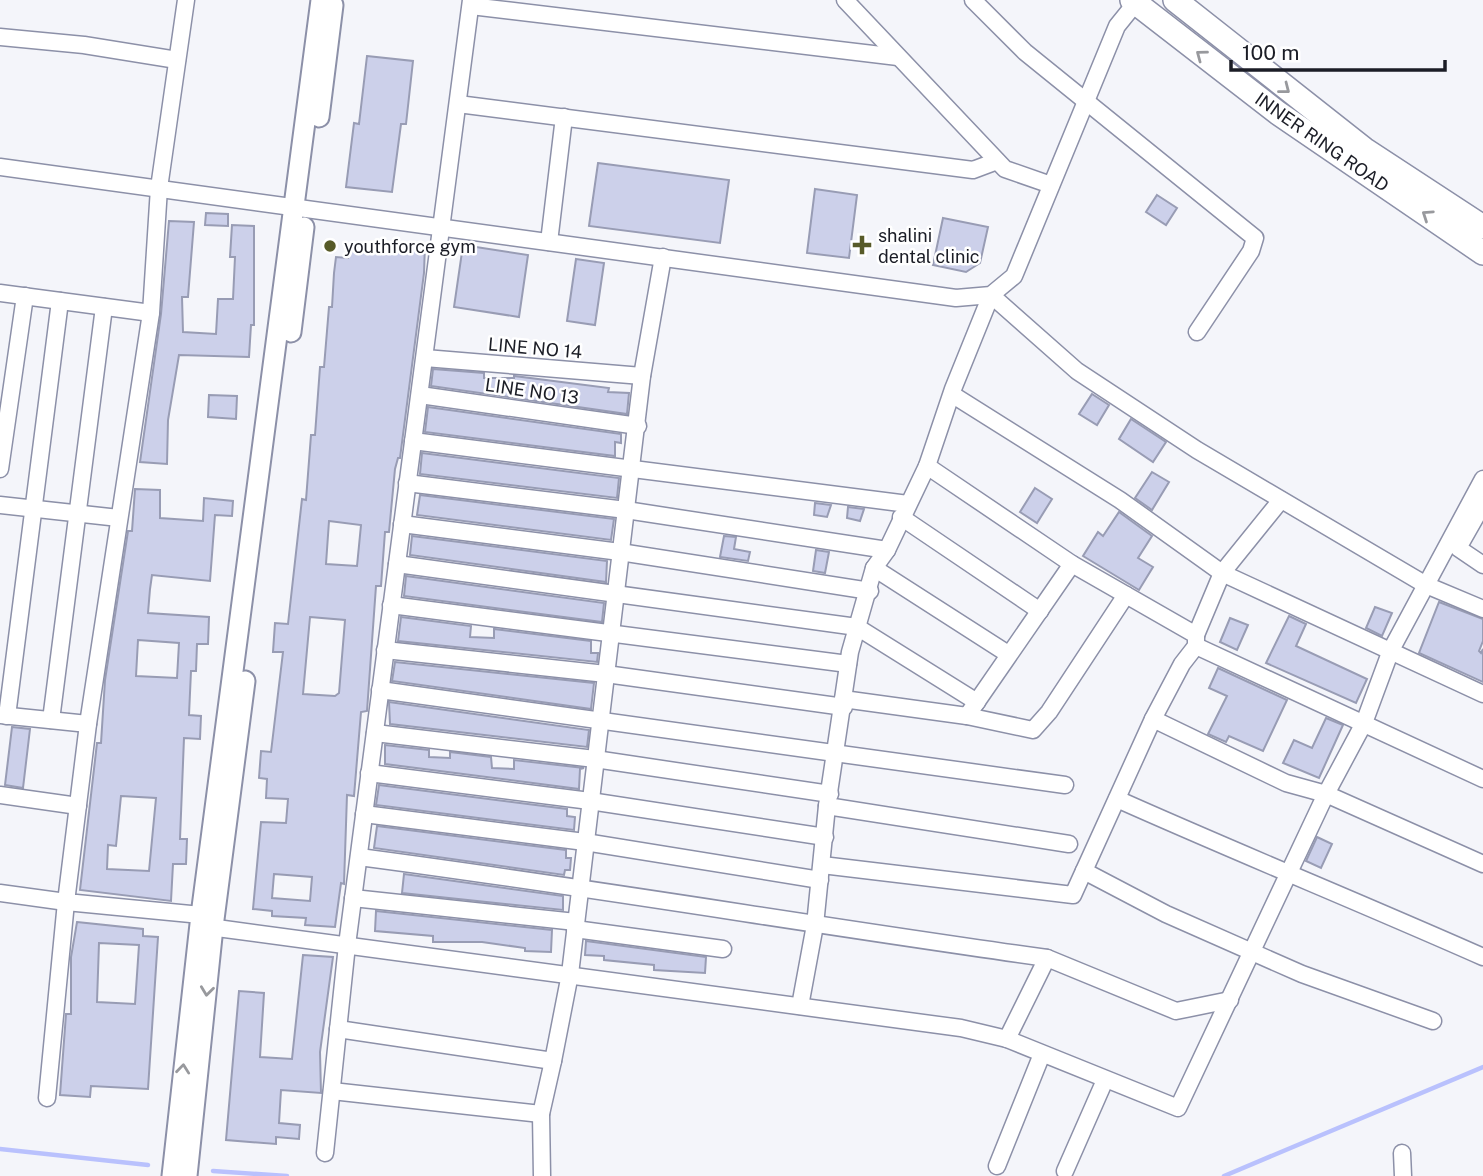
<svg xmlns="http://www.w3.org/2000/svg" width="1483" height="1176" viewBox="0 0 1483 1176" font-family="'Public Sans',sans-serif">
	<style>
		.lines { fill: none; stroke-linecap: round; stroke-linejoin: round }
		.stream { stroke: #b9c1fd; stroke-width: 4.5 }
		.building { fill: #ccd0ea; stroke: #989cb4; stroke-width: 2; fill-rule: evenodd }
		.minor-casing { stroke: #8c90a8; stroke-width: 19 }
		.major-casing { stroke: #8c90a8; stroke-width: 23 }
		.highway-casing { stroke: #8c90a8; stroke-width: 26 }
		.minor { stroke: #fff; stroke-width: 16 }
		.major { stroke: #fff; stroke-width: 19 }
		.highway { stroke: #fff; stroke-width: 23 }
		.oneway { stroke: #98999d }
		.poi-dot { fill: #575a28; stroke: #fff; stroke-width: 2.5 }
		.labels { text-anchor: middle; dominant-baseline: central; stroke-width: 5; stroke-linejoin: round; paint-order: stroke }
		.street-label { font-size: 18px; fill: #1b1d26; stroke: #fff }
		.poi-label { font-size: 18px; fill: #1b1d26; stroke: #fff; text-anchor: start }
	</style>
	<rect width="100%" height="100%" fill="#f4f5fa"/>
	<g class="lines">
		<g class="stream">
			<path d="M0 1149 148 1165"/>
			<path d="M213 1171 287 1176"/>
			<path d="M1224 1176 1483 1067"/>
		</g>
	</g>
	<g class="building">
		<path d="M367 56 413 61 406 124H401L392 192 346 187 354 123 359 124Z"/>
		<path d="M598 163 729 180 720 243 589 226Z"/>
		<path d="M815 189 857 195 849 258 807 253Z"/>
		<path d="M1157 195 1177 208 1166 225 1146 212Z"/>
		<path d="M206 213 228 214V226L205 225Z"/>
		<path d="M943 218 988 227 980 263 966 272 933 265Z"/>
		<path d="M169 221 194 222 188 297H182L183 332 216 334 218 299H233L235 257H230L232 225 254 226V325H251L249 357 179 355 168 420 167 464 140 462 161 314Z"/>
		<path d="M367 243 425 244 424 273 400 458H398L395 469 389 532H385L381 586H376L367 711 361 712 354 796 347 795 344 884 341 883 335 927 305 925 306 918 272 916V911L253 909 261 822 286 823 288 799 266 798 267 779 259 778 261 751 271 752 283 652H273L275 623 288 624 302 499 306 500 311 435H315L320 367H324L329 307H332L334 273 336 257 348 258V246L366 247ZM329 521 361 525 357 566 326 564ZM310 617 345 620 339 693 335 696 303 694ZM274 874 312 877 310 901 272 898Z"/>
		<path d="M463 245 528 255 519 317 454 307Z"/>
		<path d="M576 259 604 263 595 325 567 321Z"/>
		<path d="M433 369 484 373V378H514V376L609 388 608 392 629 393 627 414 431 386Z"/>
		<path d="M1092 394 1109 405 1097 425 1079 414Z"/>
		<path d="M209 395 237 396 236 419 208 417Z"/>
		<path d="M428 407 621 434V443L615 442V456L425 432Z"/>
		<path d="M1131 419 1166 442 1153 462 1119 439Z"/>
		<path d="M422 453 619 478 617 498 420 474Z"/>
		<path d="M1152 472 1169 482 1152 510 1135 498Z"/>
		<path d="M1035 488 1052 499 1037 523 1020 512Z"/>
		<path d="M135 489 160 490V518L203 521 204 498 233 501 232 516 215 515 210 581 152 575 150 589 148 613 209 617 208 644H197L196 671H191L189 715 201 716 200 739 184 738 180 839H187L186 864H173L171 901 80 890 97 743H101L105 680 128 531H132ZM138 640 179 643 177 678 136 676ZM121 796 156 798 149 871 107 869 108 845 116 846Z"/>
		<path d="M420 495 614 519 611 540 417 515Z"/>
		<path d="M815 503 831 505 827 517 814 515Z"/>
		<path d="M848 507 864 509 860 521 847 518Z"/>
		<path d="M1119 512 1152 536 1138 558 1153 567 1139 590 1083 556 1098 532 1103 536Z"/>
		<path d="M412 536 607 561 606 582 410 555Z"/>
		<path d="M724 536 736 537 734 549 750 552 748 561 720 557Z"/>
		<path d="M816 550 829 552 825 573 813 571Z"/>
		<path d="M406 576 604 603 602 622 404 596Z"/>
		<path d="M1439 602 1483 619V641L1479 651 1481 653 1483 649V682L1419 653Z"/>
		<path d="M1375 607 1392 613 1382 636 1366 628Z"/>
		<path d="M1289 616 1306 624 1296 646 1367 679 1356 703 1266 663Z"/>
		<path d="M401 617 471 626 470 637 494 638V629L591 641V653H598L597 662 398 641Z"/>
		<path d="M1230 618 1248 625 1237 650 1220 642Z"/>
		<path d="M395 662 594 683 591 709 392 681Z"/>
		<path d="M1218 668 1287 700 1263 751 1229 736 1226 742 1208 734 1227 696 1209 688Z"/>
		<path d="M389 702 589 730 587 747 390 724Z"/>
		<path d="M1326 718 1343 725 1319 778 1283 763 1294 740 1312 748Z"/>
		<path d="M12 727 30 729 23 788 5 785Z"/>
		<path d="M385 745 429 750V757L450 758V752L491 757 492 768 514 769V760L584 768 580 769 579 789 385 764Z"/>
		<path d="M379 785 567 809V816L575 817 574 830 376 805Z"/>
		<path d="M377 826 566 850V858H571L570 870H565L564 875 374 848Z"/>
		<path d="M1317 837 1332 844 1321 868 1306 861Z"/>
		<path d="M404 874 563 896V910L402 893Z"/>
		<path d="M376 911 552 930 551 952 525 951V948L482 942H433V936L375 931Z"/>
		<path d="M77 922 143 929V936L158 937 148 1089 91 1086 90 1097 60 1095 66 1014H71V957ZM99 943 139 945 135 1004 97 1002Z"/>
		<path d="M586 941 706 957 705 973 654 970V965L604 960V956L585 955Z"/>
		<path d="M303 955 333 957 320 1052 321 1093 281 1090 279 1123 300 1125 299 1139 276 1137V1144L226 1140 239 991 264 993 260 1057 292 1059Z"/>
	</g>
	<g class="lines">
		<defs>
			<g id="minor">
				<path d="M186 0 159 188 151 313 88 724 66 902 201 915"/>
				<path d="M845 0 1005 169 1051 185"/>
				<path d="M973 0 1025 52 1255 238 1251 251 1197 332"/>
				<path d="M471 6 898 57"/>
				<path d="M0 37 84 45 177 60"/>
				<path d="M458 104 973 170 997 161"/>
				<path d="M0 167 956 298 991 295 1014 276 1117 26 1138 0"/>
				<path d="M549 242 564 117"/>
				<path d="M0 293 151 313"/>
				<path d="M425 358 642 376"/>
				<path d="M420 395 638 426"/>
				<path d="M953 395 1120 500 1222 573 1483 694"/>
				<path d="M413 441 908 504"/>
				<path d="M0 469 25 296"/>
				<path d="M407 483 626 510 887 550"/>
				<path d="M1483 504 1458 548 1483 565"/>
				<path d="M0 505 119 518"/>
				<path d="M901 517 1040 611"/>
				<path d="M402 524 620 552 870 591"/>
				<path d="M397 564 857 627 977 702"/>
				<path d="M874 568 1008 654"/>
				<path d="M391 605 848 664"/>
				<path d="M1196 635 1222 573 1281 500"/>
				<path d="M1196 646 1483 779"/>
				<path d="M385 650 606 674 844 707"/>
				<path d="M380 690 1065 785"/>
				<path d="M843 699 967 716 1072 564"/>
				<path d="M0 715 88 724"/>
				<path d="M7 716 60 301"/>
				<path d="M967 716 1033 730 1049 712 1126 595"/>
				<path d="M1153 719 1286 783 1326 794 1483 864"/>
				<path d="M51 720 104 307"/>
				<path d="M375 733 595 759 830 794"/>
				<path d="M369 773 590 801 825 837"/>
				<path d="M0 795 78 806"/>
				<path d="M1117 799C1238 853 1361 903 1483 957"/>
				<path d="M827 806 1069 844"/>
				<path d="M364 814 585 842 820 880"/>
				<path d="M359 857C589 887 817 926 1047 958L1007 1039"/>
				<path d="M822 865 1073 895 1153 719 1182 664 1196 646V635L1072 564 927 466"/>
				<path d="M1084 871 1166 914 1302 974 1433 1021"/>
				<path d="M0 893 66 902 47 1098"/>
				<path d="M353 898 576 922"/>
				<path d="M202 926 961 1028 1007 1039 1178 1108 1326 794 1364 723 1391 650 1483 479"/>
				<path d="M575 929 723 949"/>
				<path d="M1047 958 1176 1011 1230 1000"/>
				<path d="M800 1006 815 925 827 806 850 652 874 568 887 550 927 466 953 389 991 295 1077 371 1197 450 1426 585 1483 609"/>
				<path d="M338 1029 553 1061 570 974 642 376 663 257"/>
				<path d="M332 1091 541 1114"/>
				<path d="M325 1153 347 945 471 0"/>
				<path d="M1402 1153 1403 1176"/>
				<path d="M997 1166 1042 1054"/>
				<path d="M1065 1171 1105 1080"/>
				<path d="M542 1176 541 1114 553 1061"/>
			</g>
			<g id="major">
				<path d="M319 117 333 5"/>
				<path d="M291 332 304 227"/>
				<path d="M172 1176 201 915 321 0"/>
				<path d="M187 1176 213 927 245 681"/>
			</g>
			<g id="highway">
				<path d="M1132 0 1278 113 1483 253"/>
				<path d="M1175 0 1364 149 1483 227"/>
			</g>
		</defs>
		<use href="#minor" class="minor-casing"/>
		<use href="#major" class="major-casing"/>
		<use href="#highway" class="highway-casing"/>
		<use href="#minor" class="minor"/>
		<use href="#major" class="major"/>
		<use href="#highway" class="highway"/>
	</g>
	<defs><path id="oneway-chevron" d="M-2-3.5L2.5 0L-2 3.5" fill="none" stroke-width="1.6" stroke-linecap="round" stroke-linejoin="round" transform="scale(1.75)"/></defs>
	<g class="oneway">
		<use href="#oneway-chevron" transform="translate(1201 55) rotate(-143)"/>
		<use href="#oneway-chevron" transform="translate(1285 89) rotate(38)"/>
		<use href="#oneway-chevron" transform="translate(1427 215) rotate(-146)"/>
		<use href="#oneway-chevron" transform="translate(207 991) rotate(97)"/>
		<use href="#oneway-chevron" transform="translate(183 1069) rotate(-84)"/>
	</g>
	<g class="poi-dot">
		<path d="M858.5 234.5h7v7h7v7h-7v7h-7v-7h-7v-7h7z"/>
		<circle cx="330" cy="246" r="7"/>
	</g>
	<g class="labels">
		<g class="street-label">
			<text transform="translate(1322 142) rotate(35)">INNER RING ROAD</text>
			<text transform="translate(535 348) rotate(5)">LINE NO 14</text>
			<text transform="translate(532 391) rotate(8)">LINE NO 13</text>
		</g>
		<g class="poi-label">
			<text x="878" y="235">shalini<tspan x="878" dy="21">dental clinic</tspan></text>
			<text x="344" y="246">youthforce gym</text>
		</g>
	</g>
	<path d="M1231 60v10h214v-10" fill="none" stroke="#1b1d26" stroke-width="3.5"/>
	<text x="1242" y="60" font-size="21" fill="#1b1d26" stroke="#ffffff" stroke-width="5" paint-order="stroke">100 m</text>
</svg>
